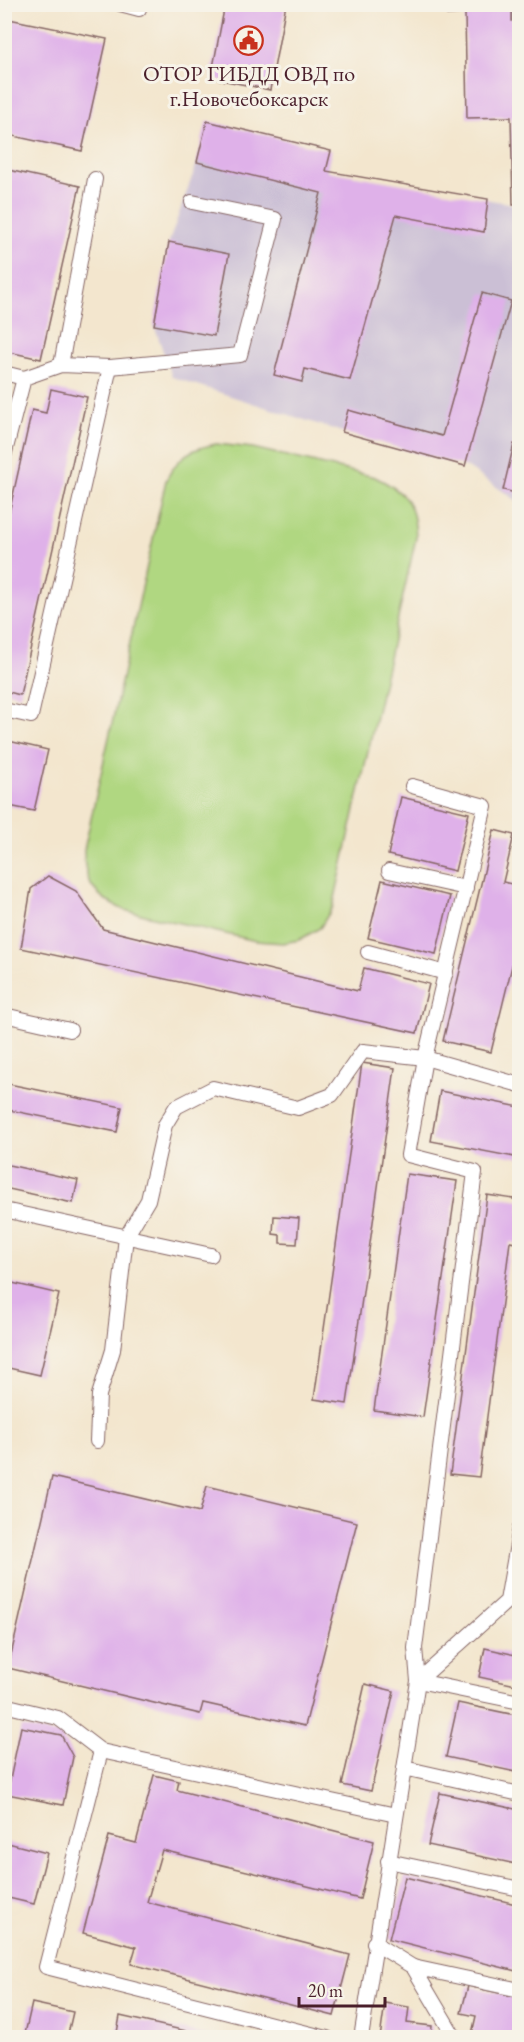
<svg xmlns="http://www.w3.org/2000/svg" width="524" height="2042" viewBox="0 0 524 2042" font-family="'EB Garamond',serif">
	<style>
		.industrial { fill: #cbbfd5 }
		.green { fill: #b0d781; stroke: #7d7b56; stroke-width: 1.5 }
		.building { fill: #dfb1e9 }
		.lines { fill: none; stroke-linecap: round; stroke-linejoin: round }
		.service-casing { stroke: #856564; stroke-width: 16 }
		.service { stroke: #fff; stroke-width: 14 }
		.labels { text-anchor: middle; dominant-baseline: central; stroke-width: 6; stroke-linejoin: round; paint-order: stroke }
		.poi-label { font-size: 22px; fill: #4a1f2b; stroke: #f7f3e8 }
	</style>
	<rect width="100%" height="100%" fill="#f7f3e8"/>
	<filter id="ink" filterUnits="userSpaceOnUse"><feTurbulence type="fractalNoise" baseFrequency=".0167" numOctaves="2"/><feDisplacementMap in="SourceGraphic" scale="12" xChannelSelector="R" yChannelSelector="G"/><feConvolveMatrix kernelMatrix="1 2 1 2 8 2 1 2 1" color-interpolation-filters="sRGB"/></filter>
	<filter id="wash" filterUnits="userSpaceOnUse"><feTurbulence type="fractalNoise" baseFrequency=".008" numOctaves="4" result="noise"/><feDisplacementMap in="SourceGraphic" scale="24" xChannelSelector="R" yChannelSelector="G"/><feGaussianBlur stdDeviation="1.35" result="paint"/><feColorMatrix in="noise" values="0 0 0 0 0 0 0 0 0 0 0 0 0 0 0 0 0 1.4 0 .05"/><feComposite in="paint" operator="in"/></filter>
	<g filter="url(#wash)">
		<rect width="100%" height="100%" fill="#f3e6ce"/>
		<path class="industrial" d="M447 5H519V502L465 466 342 432 172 377 154 325 169 242 197 163 207 121 331 151 327 171 513 204 511 117 465 15H447Z"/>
		<path class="green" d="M216 444 253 448 375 477C406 492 415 504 416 538L333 907 320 928 299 940 283 943 256 941 124 910C94 896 84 884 84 850L166 480C179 456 189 449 216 444Z"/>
		<g id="blocks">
			<g class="building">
				<path d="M225 4H286L270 90 211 78Z"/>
				<path d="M447 4H512V21H520V205H513L511 117 467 118 465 14 447 15Z"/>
				<path d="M4 18 107 39 82 151 4 134Z"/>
				<path d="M207 121 331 151 326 171 488 199 484 232 396 215 350 380 305 369 302 382 274 375 321 193 197 162Z"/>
				<path d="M4 169 80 186 41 359 4 351Z"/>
				<path d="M169 242 229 254 214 336 154 325Z"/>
				<path d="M482 293 511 301 465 466 342 432 348 410 442 436Z"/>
				<path d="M51 389 87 397 20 695 5 691V531L32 410 46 413Z"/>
				<path d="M514 444 520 445V494L503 490Z"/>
				<path d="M4 740 48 750 34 811 4 805Z"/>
				<path d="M401 797 469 813 455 871 388 855Z"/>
				<path d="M494 830 514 835 503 882 520 886V933L491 1052 443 1041Z"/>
				<path d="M48 876 76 891 103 929 358 991 364 968 429 984 417 1033 21 948 31 889Z"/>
				<path d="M382 880 450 896 436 954 368 938Z"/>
				<path d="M362 1063 395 1068 347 1404 314 1399Z"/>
				<path d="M4 1083 122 1107 117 1132 4 1109Z"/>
				<path d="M440 1091 520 1107V1158L431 1141Z"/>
				<path d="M4 1164 78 1180 73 1203 4 1188Z"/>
				<path d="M407 1174 457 1181 423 1417 374 1410Z"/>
				<path d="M487 1195 520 1200V1244L510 1242 479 1477 450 1474Z"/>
				<path d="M274 1216 299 1218 297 1244 280 1243V1235L273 1234Z"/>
				<path d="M4 1281 59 1294 40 1375 4 1367Z"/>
				<path d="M52 1477 200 1512 207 1486 357 1522 305 1726 203 1703 200 1714 8 1668Z"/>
				<path d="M485 1648 520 1656V1686L479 1677Z"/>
				<path d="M365 1684 394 1691 371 1791 342 1785Z"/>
				<path d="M458 1703 520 1716V1773L446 1757Z"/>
				<path d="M21 1727 61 1735 73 1757 63 1805 7 1794Z"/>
				<path d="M154 1775 179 1781 177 1790 374 1841 360 1899 162 1850 147 1902 350 1955 334 2016 131 1964 136 1947 83 1933 109 1836 136 1843Z"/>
				<path d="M440 1793 520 1810V1865L428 1845Z"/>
				<path d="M4 1842 47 1853 34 1904 4 1897Z"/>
				<path d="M405 1877 520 1905V1972L389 1939Z"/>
				<path d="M468 1986 520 1998V2038H471L476 2016 461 2013Z"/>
				<path d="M32 2003 73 2012 67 2038H24Z"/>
				<path d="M385 2003 409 2007 407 2023 432 2026 431 2038H380Z"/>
				<path d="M120 2016 213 2037V2038H116Z"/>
			</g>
		</g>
	</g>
	<g filter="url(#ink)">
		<use href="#blocks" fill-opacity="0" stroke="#856564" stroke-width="1.5"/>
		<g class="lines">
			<defs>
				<g id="service">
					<path d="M120 4 139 9 140 4"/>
					<path d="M61 365 95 179"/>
					<path d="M4 373 24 378 61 365 110 367 240 355 275 219 192 202"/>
					<path d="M4 456 24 378"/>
					<path d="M4 710 31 716 110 367"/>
					<path d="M389 871 466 888"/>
					<path d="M368 952 446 973"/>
					<path d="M4 1015 70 1030"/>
					<path d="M4 1210 211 1255"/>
					<path d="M97 1441 99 1395 113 1350 126 1237 148 1200 165 1125 176 1107 213 1088 298 1108 332 1095 363 1051 425 1058 520 1085"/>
					<path d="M418 1681 507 1601 520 1528"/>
					<path d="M418 1681 520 1702"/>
					<path d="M4 1705 58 1718 101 1751 396 1815"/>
					<path d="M101 1751 46 1967 327 2038"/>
					<path d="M404 1768 520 1794"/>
					<path d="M388 1861 520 1889"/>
					<path d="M374 1943 413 1967 455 2038"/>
					<path d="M413 1967 520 1990"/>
					<path d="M361 2038 418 1681 415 1648 475 1172 408 1155 425 1058 485 806 412 786"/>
				</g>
			</defs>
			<use href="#service" class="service-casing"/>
			<use href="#service" class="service"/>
		</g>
	</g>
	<defs>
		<symbol id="civic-ring" viewBox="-11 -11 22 22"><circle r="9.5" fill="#f7f3e8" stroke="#c8321e" stroke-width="1.5"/><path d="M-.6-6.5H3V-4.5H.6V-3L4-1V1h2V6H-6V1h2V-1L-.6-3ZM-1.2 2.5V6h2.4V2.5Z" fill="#c8321e"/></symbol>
	</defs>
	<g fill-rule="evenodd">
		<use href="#civic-ring" x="232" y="24" width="33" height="33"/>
	</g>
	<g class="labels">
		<g class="poi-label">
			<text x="249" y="73">ОТОР ГИБДД ОВД по<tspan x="249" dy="25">г.Новочебоксарск</tspan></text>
		</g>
	</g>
	<rect width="524" height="2042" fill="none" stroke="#f7f3e8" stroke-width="24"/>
	<path d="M299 1997v9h86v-9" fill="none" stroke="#4a1f2b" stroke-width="3"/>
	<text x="308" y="1997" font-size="18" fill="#4a1f2b" stroke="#f7f3e8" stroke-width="4.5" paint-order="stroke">20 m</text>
</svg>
